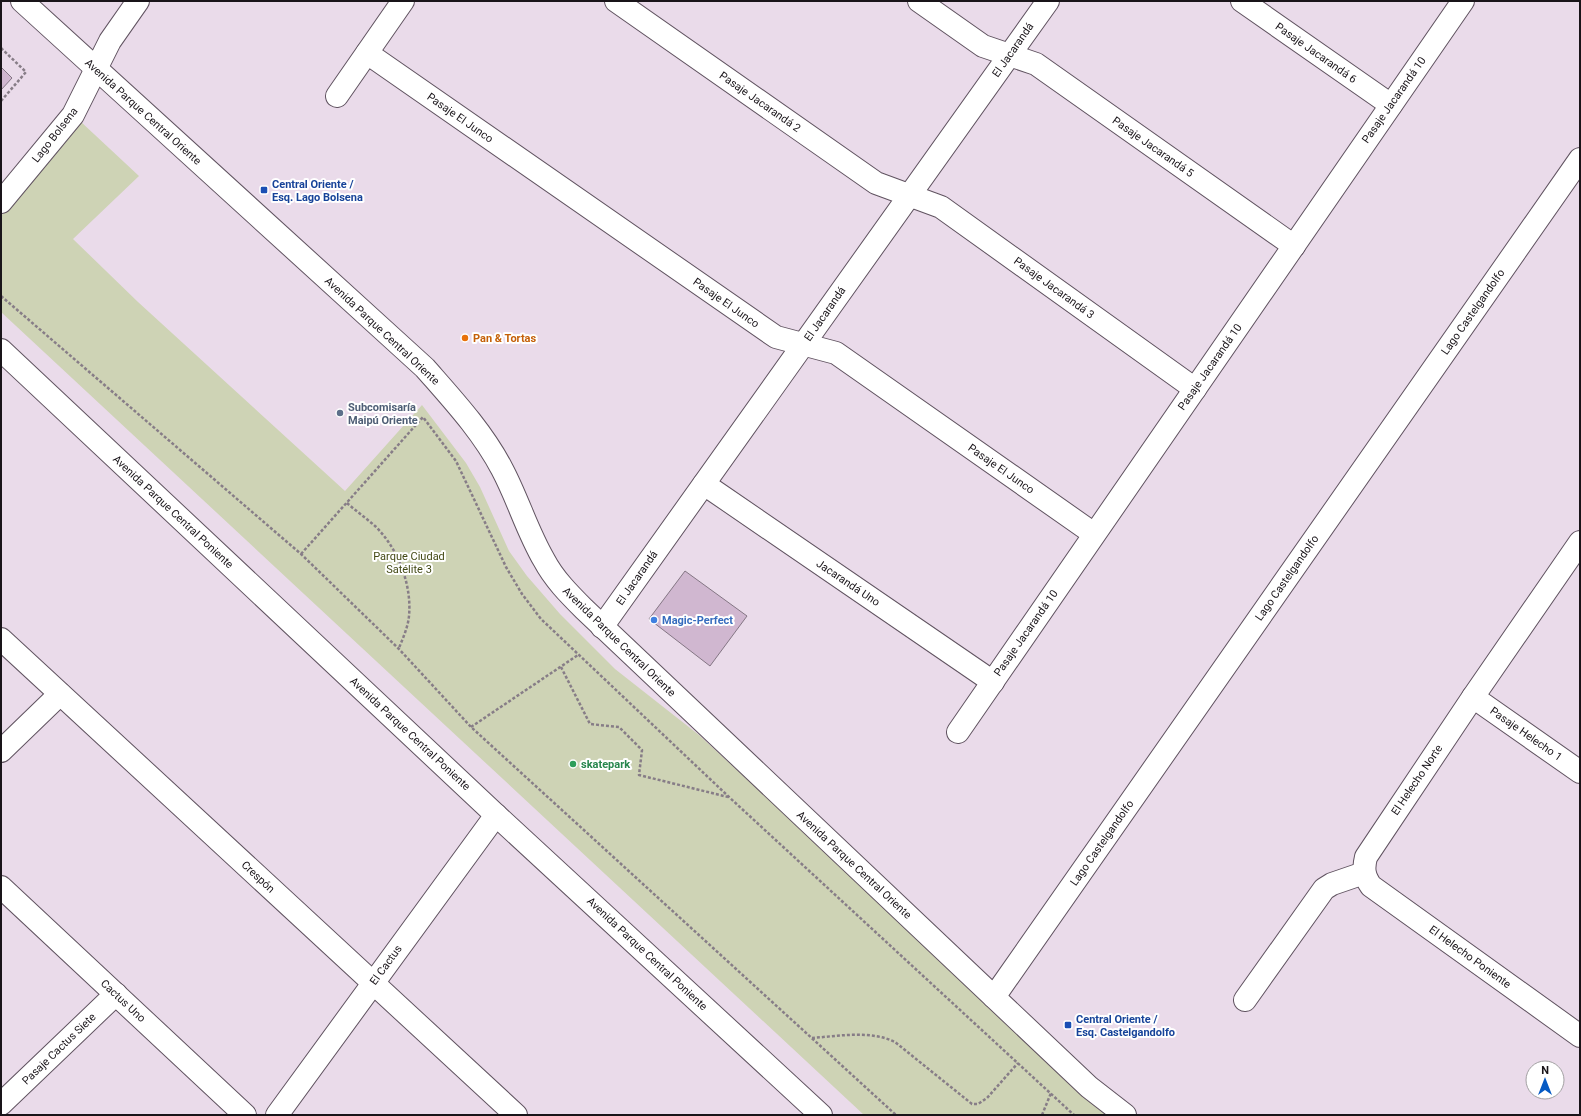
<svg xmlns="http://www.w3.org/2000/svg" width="1581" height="1116" viewBox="0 0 1581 1116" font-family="Roboto,sans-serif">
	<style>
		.green { fill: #ced3b5 }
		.building { fill: #d0b7d0; stroke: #847684 }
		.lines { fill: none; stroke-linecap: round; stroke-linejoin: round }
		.street-casing { stroke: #605360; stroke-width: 24 }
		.secondary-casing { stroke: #605360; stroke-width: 24 }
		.path { stroke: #877d87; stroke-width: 2.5; stroke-dasharray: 3 2; stroke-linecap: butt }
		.street { stroke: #fff; stroke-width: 22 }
		.secondary { stroke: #fff; stroke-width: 22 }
		.transit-dot { fill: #1a4fb4; stroke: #fff; stroke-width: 1.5 }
		.food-dot { fill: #e8710a; stroke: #fff; stroke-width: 1.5 }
		.service-dot { fill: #5c6f8a; stroke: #fff; stroke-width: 1.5 }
		.shop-dot { fill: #3f7fe0; stroke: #fff; stroke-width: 1.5 }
		.leisure-dot { fill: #2e9e5b; stroke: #fff; stroke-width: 1.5 }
		.labels { text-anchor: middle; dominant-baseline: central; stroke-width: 4; stroke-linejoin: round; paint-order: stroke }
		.street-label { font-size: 11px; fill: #191419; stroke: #fff }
		.transit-label { font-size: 11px; font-weight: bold; fill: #164399; stroke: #fff; text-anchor: start }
		.food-label { font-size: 11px; font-weight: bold; fill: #c56008; stroke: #fff; text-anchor: start }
		.service-label { font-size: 11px; font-weight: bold; fill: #4e5e75; stroke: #fff; text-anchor: start }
		.park-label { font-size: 11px; fill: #444a16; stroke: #fff }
		.shop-label { font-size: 11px; font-weight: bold; fill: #366cbe; stroke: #fff; text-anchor: start }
		.leisure-label { font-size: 11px; font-weight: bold; fill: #27864d; stroke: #fff; text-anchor: start }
	</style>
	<rect width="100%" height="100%" fill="#eadbea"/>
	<path class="green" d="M80 121 139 176 73 239 138 302 345 491 422 405 466 463 480 487 509 551 527 576 560 614 615 669 699 735 833 858 1106 1115H864L1 312V216Z"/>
	<g class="building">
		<path d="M1 67 12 78 1 90Z"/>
		<path d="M685 571 747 616 710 666 649 619Z"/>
	</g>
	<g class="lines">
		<defs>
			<g id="street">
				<path d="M616 1 876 183 941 207 1195 389"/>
				<path d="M919 1 983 46 1036 64 1294 246"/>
				<path d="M1242 1 1391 105"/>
				<path d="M367 53 776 337 836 353 1094 534"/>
				<path d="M337 96 403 1"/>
				<path d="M1 202 73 115 110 41 138 1"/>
				<path d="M704 484 993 682"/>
				<path d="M1580 542 1473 697 1366 857C1363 869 1364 876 1371 886L1580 1036"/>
				<path d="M602 627 1048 1"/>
				<path d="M1 639 516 1115"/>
				<path d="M1473 697 1580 772"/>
				<path d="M958 732 1463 1"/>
				<path d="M1 751 60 694"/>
				<path d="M1 887 245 1115"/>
				<path d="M994 997 1580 159"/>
				<path d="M1245 1000 1324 889 1332 884 1364 873"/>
				<path d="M1 1104 116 994"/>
				<path d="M277 1115 496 815"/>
			</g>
			<g id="secondary">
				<path d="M22 1 425 368C453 400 482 431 502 469 518 499 527 531 544 560 554 579 569 594 584 609L1089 1087 1125 1115"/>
				<path d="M1 350 496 815 821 1115"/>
			</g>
		</defs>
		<use href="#street" class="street-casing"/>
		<use href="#secondary" class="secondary-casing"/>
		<g class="path">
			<path d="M1 48 26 72 1 101"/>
			<path d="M1 296 301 554 399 649 471 727 896 1115"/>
			<path d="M347 503C356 511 366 518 375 526 398 548 412 585 409 616 408 627 403 638 399 648"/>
			<path d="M301 554 423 417 456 461 506 567 522 594 541 619 729 797 1074 1115"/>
			<path d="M561 667 590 724 619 727 642 750 639 775 728 797"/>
			<path d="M471 727 578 655"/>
			<path d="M812 1038C839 1036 870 1030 895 1042L972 1104H978L987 1098 1018 1063"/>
			<path d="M1042 1115 1051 1093"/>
		</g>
		<use href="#street" class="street"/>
		<use href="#secondary" class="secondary"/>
	</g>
	<g class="transit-dot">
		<rect x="260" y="186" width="8" height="8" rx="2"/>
		<rect x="1064" y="1021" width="8" height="8" rx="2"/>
	</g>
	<circle class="food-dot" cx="465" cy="338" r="4"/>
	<circle class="service-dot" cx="340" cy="413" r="4"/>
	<circle class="shop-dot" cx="654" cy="620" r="4"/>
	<circle class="leisure-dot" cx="573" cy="764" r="4"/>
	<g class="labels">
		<g class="street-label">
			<text transform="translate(1013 50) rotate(-55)">El Jacarandá</text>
			<text transform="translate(1316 53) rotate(35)">Pasaje Jacarandá 6</text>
			<text transform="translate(1394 100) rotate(-55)">Pasaje Jacarandá 10</text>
			<text transform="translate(760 102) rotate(35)">Pasaje Jacarandá 2</text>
			<text transform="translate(143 112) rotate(42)">Avenida Parque Central Oriente</text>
			<text transform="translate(460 118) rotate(35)">Pasaje El Junco</text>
			<text transform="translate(55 135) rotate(-52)">Lago Bolsena</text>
			<text transform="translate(1153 147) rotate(35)">Pasaje Jacarandá 5</text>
			<text transform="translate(1054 288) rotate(36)">Pasaje Jacarandá 3</text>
			<text transform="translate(726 303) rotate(35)">Pasaje El Junco</text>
			<text transform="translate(1473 312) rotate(-55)">Lago Castelgandolfo</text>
			<text transform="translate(825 314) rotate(-55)">El Jacarandá</text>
			<text transform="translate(382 331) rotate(43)">Avenida Parque Central Oriente</text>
			<text transform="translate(1210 367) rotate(-55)">Pasaje Jacarandá 10</text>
			<text transform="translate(1001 469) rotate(35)">Pasaje El Junco</text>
			<text transform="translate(173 512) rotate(43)">Avenida Parque Central Poniente</text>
			<text transform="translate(637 578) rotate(-55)">El Jacarandá</text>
			<text transform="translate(1287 578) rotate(-55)">Lago Castelgandolfo</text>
			<text transform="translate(848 583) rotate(34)">Jacarandá Uno</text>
			<text transform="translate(1026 633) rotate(-55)">Pasaje Jacarandá 10</text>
			<text transform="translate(619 642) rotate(44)">Avenida Parque Central Oriente</text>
			<text transform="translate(410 734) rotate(43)">Avenida Parque Central Poniente</text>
			<text transform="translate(1526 734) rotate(35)">Pasaje Helecho 1</text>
			<text transform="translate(1417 780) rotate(-56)">El Helecho Norte</text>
			<text transform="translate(1102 843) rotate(-55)">Lago Castelgandolfo</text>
			<text transform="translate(854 865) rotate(43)">Avenida Parque Central Oriente</text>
			<text transform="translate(258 877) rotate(43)">Crespón</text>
			<text transform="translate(647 954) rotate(43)">Avenida Parque Central Poniente</text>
			<text transform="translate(1470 957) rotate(36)">El Helecho Poniente</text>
			<text transform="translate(386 965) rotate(-54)">El Cactus</text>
			<text transform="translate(123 1001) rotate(43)">Cactus Uno</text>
			<text transform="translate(59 1049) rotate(-44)">Pasaje Cactus Siete</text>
		</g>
		<g class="transit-label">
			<text x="272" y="184">Central Oriente /<tspan x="272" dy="13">Esq. Lago Bolsena</tspan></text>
			<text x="1076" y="1019">Central Oriente /<tspan x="1076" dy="13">Esq. Castelgandolfo</tspan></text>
		</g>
		<g class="food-label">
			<text x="473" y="338">Pan &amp; Tortas</text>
		</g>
		<g class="service-label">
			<text x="348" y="407">Subcomisaría<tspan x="348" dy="13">Maipú Oriente</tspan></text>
		</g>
		<g class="park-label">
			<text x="409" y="556">Parque Ciudad<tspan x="409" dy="13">Satélite 3</tspan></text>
		</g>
		<g class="shop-label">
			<text x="662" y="620">Magic-Perfect</text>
		</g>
		<g class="leisure-label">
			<text x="581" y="764">skatepark</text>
		</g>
	</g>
	<rect width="1581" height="1116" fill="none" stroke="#191419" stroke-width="4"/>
	<g transform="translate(1545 1080)"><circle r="19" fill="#ffffff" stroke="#a3a1a3"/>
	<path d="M0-3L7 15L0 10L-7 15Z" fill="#055ac4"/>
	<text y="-6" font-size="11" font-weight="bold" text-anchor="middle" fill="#191419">N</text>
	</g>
</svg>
